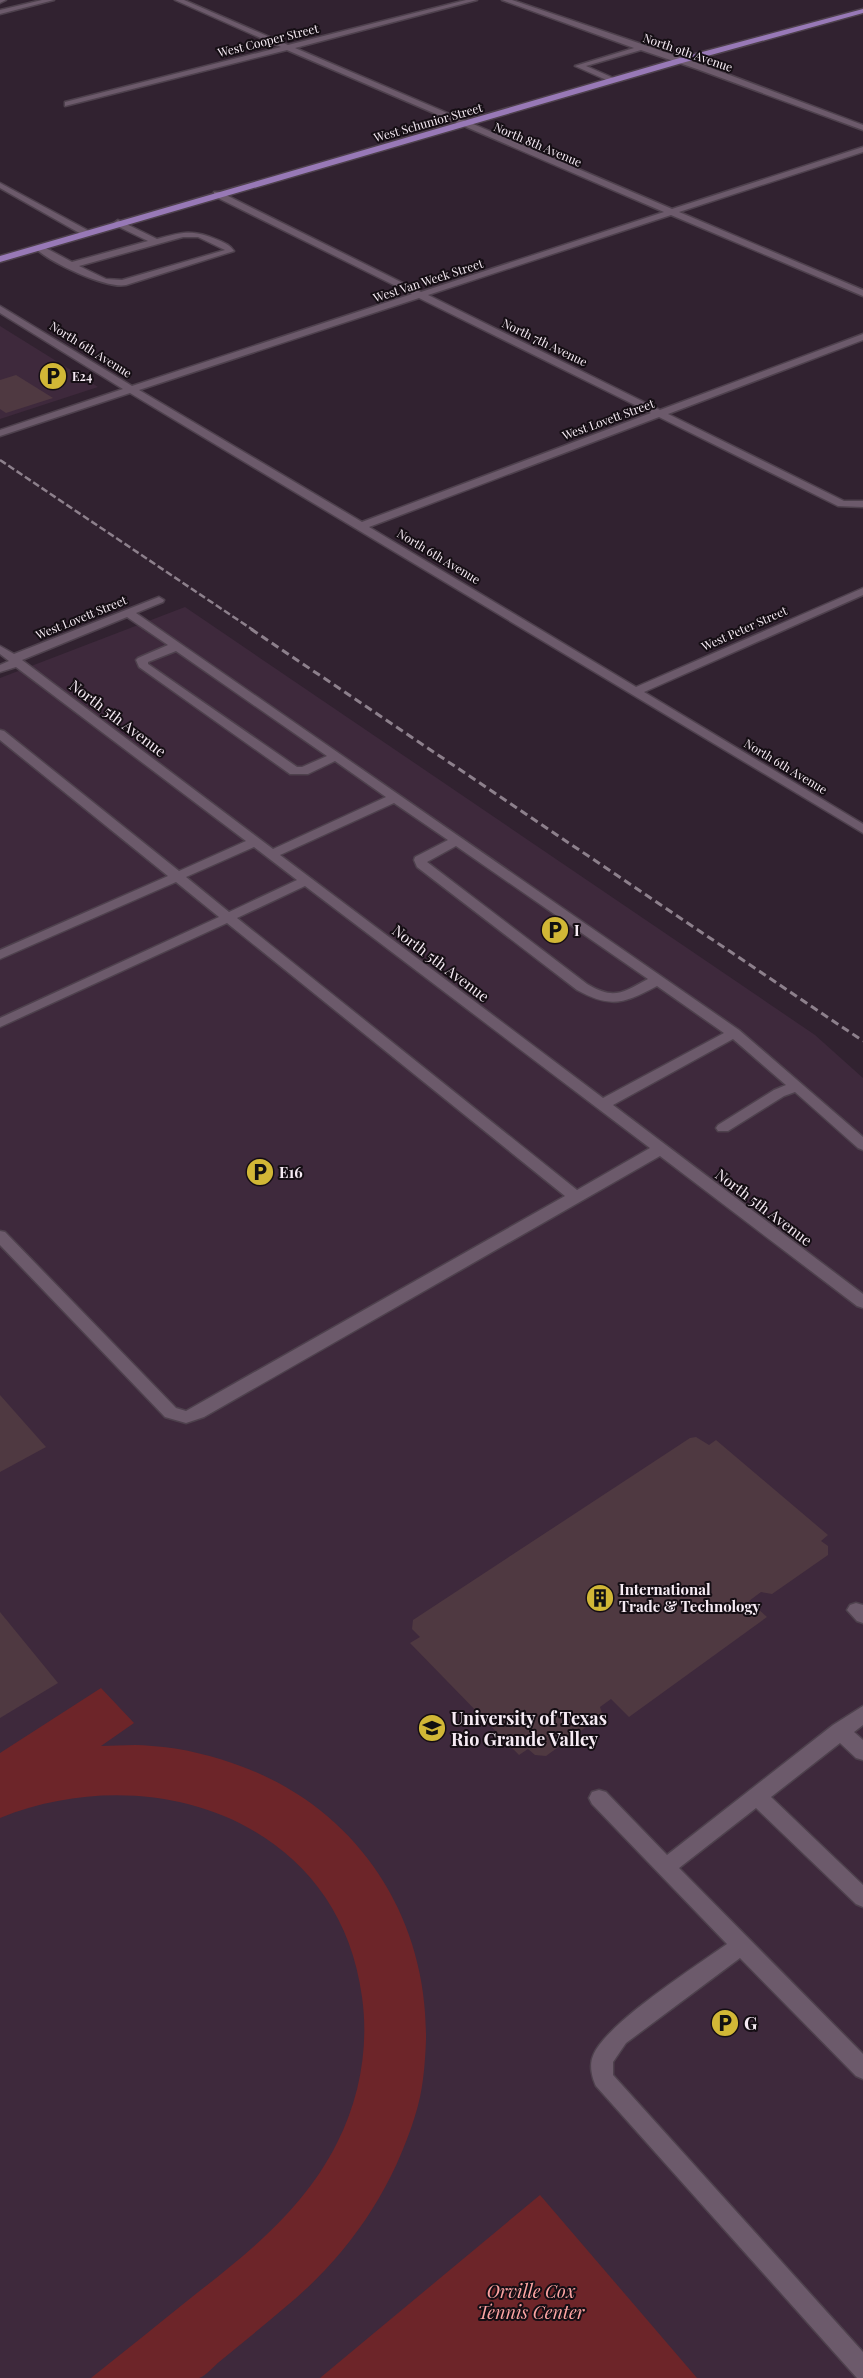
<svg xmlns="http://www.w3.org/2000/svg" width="863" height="2378" viewBox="0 0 863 2378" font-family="'Playfair Display',serif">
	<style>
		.built { fill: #3e293c }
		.green { fill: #6d2529 }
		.building { fill: #4f3941 }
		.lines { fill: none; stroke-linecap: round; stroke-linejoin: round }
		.minor-casing { stroke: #4e414d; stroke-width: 3 }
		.major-casing { stroke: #4e414d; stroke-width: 3 }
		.minor { fill: #6c5a6b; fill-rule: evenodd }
		.major { fill: #9879b7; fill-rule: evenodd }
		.rail-far1 { stroke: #8d808c; stroke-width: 2.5; stroke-dasharray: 7 3; stroke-linecap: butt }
		.rail { stroke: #8d808c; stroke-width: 3; stroke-dasharray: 8 4.5; stroke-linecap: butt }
		.labels { text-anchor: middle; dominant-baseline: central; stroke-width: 4; stroke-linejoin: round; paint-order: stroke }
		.far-street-label { font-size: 12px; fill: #f6ebf4; stroke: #150e14 }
		.far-poi-label { font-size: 12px; font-weight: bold; fill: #f6ebf4; stroke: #150e14; text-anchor: start }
		.street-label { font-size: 15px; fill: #f6ebf4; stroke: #150e14 }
		.poi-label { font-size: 15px; font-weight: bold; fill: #f6ebf4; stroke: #150e14; text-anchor: start }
		.near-poi-label { font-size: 18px; font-weight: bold; fill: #f6ebf4; stroke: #150e14; text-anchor: start }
		.near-park-label { font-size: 18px; font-style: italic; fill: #fea5a4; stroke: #150e14 }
	</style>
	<rect width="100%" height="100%" fill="#312230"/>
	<g class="built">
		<path d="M0 326 98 387 0 419Z"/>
		<path d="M185 607 815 1035 863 1078V2378H0V678Z"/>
	</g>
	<g class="green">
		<path d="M101 1688 134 1723 101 1746C118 1746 135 1744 152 1746 183 1748 214 1756 243 1767 358 1810 428 1917 426 2040 425 2065 423 2092 415 2116 391 2193 346 2258 283 2309 262 2327 241 2344 219 2362 214 2366 206 2376 199 2378 192 2378 181 2378 173 2378 146 2378 118 2378 91 2378 126 2350 161 2322 197 2293 252 2250 305 2207 337 2143 360 2098 369 2046 362 1997 339 1820 151 1757 0 1818V1753Z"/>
		<path d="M540 2195 697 2378H320Z"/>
	</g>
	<g class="building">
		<path d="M16 375 53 398 6 413 0 409V380Z"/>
		<path d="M0 1395 46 1447 0 1472Z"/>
		<path d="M696 1437 709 1445 716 1440 828 1535 821 1541 828 1546V1555L772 1594 761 1592 749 1601 767 1617 629 1717 611 1699 600 1707 602 1713 600 1717 546 1756 535 1755 528 1749 519 1755 410 1643 420 1637 412 1629 413 1620 690 1438Z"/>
		<path d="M0 1612 58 1683 0 1718Z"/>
	</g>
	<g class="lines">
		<defs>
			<g id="minor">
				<path d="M0 0H6L0 3Z"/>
				<path d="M42 0H54L0 14V10Z"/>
				<path d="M175 0H184L288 45 466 0H477L295 48 672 209 863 147V152L679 212 863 290V296L671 215 428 295 660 410 863 334V340L668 414 844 501H863V507L838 506 659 417 369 527 636 687 863 588V595L644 692 863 824V833L130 393 0 436V430L123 389 0 313V306L132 386 412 294 214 196V192H220L421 292 664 212 287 50 65 106V102L281 47ZM419 298 651 413 362 522 139 390Z"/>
				<path d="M502 0H512L703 65 863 125V130L697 69 641 50 586 66 618 80 611 82 575 66 634 48Z"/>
				<path d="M0 183 89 231 90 233 83 235 0 188Z"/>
				<path d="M118 220 157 239C182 232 193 229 218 240 225 243 230 245 234 251L126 285C106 289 49 262 35 248L42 246 72 262 148 241 115 225 114 223ZM183 237H198L225 250 122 280 106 279 79 266Z"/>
				<path d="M159 597 164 600 163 602 136 613 739 1030 863 1137V1150L858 1148 795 1092 784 1096 728 1131H718L716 1128 718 1125 774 1090 786 1085 733 1039 613 1105 863 1294V1308L857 1306 660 1156 204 1417 186 1423 165 1417 0 1245V1231L5 1232 176 1408 186 1411 565 1196 227 923 0 1027V1018L219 917 176 882 0 959V950L168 876 0 740V730L4 731 179 871 246 841 16 667 0 672V665L9 661 0 654V646L14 654ZM127 617 168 645 138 658 136 660 139 667 290 774H308L335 761 386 797 273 849 22 660ZM176 651 327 756 302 767H297L148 664V662ZM394 803 448 840 415 857 414 860 417 867 577 990C611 1009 625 1003 657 986L724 1033 603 1098 280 855ZM456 846 648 979C622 993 614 1000 587 984L427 862ZM254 847 297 880 229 912 186 877ZM305 886 650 1148 577 1190 237 918Z"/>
				<path d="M856 1603 863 1605V1623L857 1621 847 1610 850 1605Z"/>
				<path d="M863 1706V1725L854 1732 863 1740V1760L856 1758 840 1743 771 1797 863 1885V1907L856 1904 756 1808 679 1868 863 2054V2079L856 2076 740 1958 626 2043 613 2062V2075L863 2352V2378H857L596 2086C592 2078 589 2065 593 2056 604 2025 696 1966 727 1944L592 1804 589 1798 592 1792 599 1790 606 1792 667 1855 833 1725Z"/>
			</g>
			<path id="major" d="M863 9V13L682 63 0 262V256L676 59Z"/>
		</defs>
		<use href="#minor" class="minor-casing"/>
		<use href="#major" class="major-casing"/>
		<use href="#minor" class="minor"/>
		<use href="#major" class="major"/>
		<path class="rail-far1" d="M0 460 253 630"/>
		<path class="rail" d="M251 629 863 1041"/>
	</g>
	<defs>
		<symbol id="parking-disc" viewBox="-11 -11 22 22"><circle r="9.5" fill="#d1b736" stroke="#150e14"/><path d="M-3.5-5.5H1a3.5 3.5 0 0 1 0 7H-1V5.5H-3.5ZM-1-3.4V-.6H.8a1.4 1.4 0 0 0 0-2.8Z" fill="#111"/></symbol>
		<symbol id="building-disc" viewBox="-11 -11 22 22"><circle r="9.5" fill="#d1b736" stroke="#150e14"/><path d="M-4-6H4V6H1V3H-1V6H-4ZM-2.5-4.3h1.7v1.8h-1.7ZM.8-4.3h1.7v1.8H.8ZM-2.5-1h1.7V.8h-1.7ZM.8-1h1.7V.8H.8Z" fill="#111"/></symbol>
		<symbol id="university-disc" viewBox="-11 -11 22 22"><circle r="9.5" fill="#d1b736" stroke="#150e14"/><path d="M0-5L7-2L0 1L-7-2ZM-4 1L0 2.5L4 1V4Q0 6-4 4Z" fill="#111"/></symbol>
	</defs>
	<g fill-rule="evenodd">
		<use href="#parking-disc" x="37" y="360" width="32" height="32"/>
		<use href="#parking-disc" x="539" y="914" width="32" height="32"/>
		<use href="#parking-disc" x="244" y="1156" width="32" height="32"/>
		<use href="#building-disc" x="584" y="1582" width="32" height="32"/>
		<use href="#university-disc" x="416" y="1712" width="32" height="32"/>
		<use href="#parking-disc" x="709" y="2007" width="32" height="32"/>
	</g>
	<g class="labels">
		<g class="far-street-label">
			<text transform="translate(268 40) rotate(-14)">West Cooper Street</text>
			<text transform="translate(688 52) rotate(19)">North 9th Avenue</text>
			<text transform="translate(428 122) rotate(-16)">West Schunior Street</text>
			<text transform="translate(538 144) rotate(23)">North 8th Avenue</text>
			<text transform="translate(428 280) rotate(-18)">West Van Week Street</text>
			<text transform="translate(545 342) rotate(26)">North 7th Avenue</text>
			<text transform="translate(91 349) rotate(32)">North 6th Avenue</text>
			<text transform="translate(608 419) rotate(-20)">West Lovett Street</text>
			<text transform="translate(439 556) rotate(31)">North 6th Avenue</text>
			<text transform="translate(81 617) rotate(-22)">West Lovett Street</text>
			<text transform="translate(744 628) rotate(-24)">West Peter Street</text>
			<text transform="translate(786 766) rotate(31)">North 6th Avenue</text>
		</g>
		<g class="far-poi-label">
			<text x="72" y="376">E24</text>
		</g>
		<g class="street-label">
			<text transform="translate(118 718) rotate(37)">North 5th Avenue</text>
			<text transform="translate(441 963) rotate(37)">North 5th Avenue</text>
			<text transform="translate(764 1207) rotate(37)">North 5th Avenue</text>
		</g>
		<g class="poi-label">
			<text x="574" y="930">I</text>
			<text x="279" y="1172">E16</text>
			<text x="619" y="1589">International<tspan x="619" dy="17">Trade &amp; Technology</tspan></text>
		</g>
		<g class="near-poi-label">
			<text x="451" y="1718">University of Texas<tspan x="451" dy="21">Rio Grande Valley</tspan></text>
			<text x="744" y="2023">G</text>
		</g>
		<g class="near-park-label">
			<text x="531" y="2291">Orville Cox<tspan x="531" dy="21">Tennis Center</tspan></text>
		</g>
	</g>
</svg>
